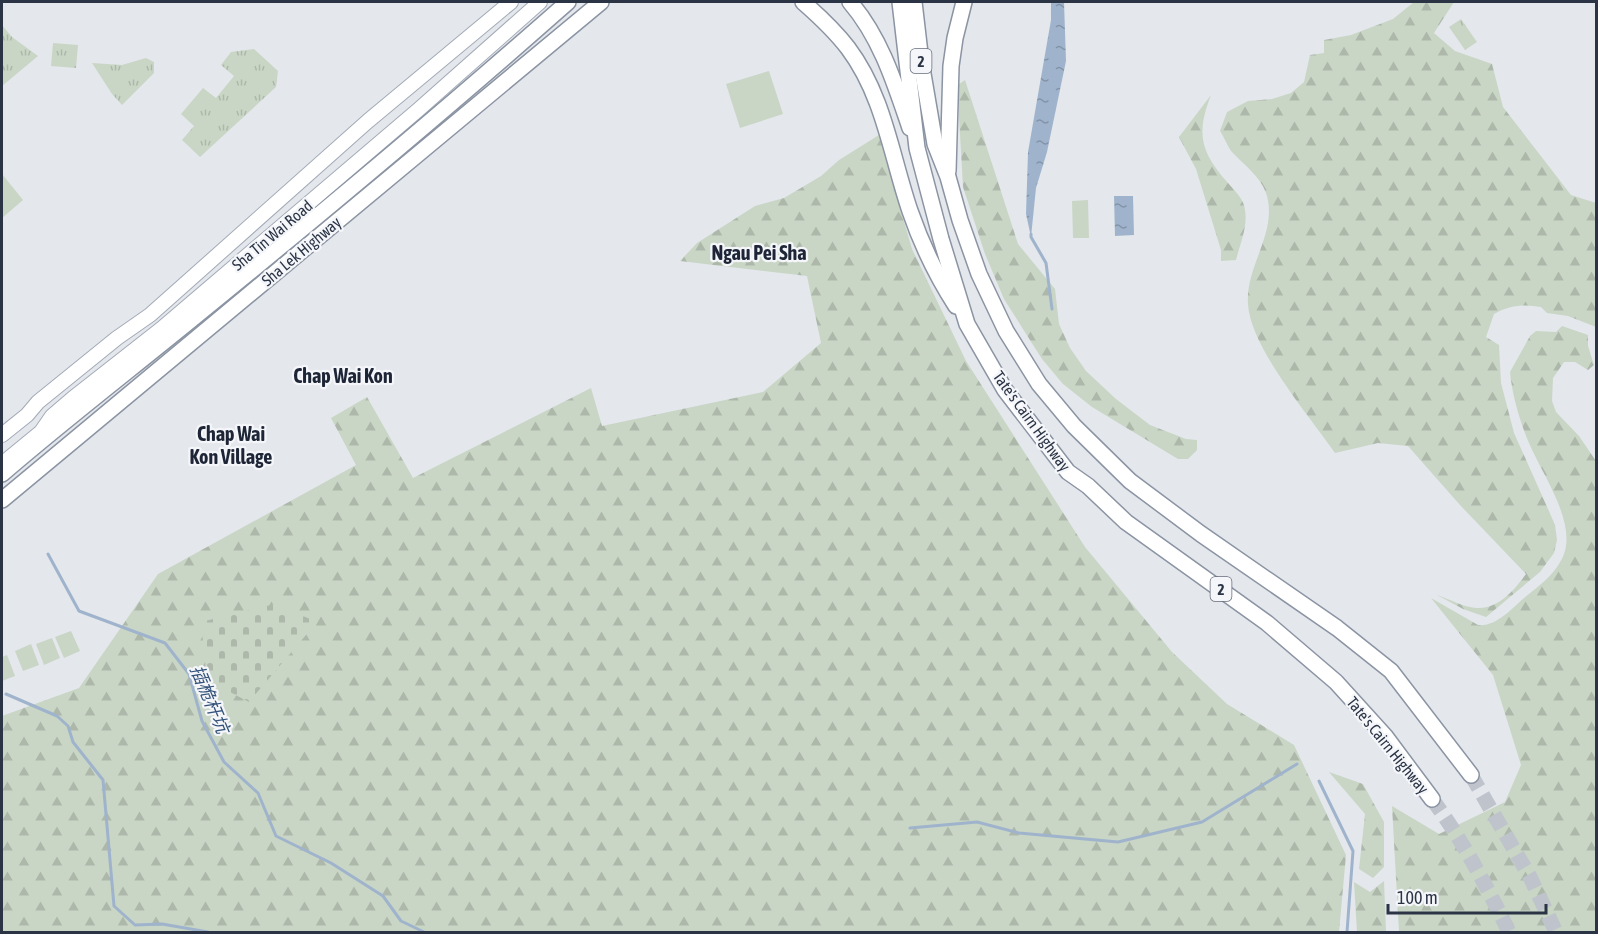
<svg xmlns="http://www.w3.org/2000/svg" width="1598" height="934" viewBox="0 0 1598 934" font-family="'Asap Condensed','Noto Sans TC',sans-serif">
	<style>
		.green { fill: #c9d6c5 }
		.forest { fill: url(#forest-firs) }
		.cemetery { fill: url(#cemetery-stones) }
		.park { fill: url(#park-tufts) }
		.water { fill: url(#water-ripples) }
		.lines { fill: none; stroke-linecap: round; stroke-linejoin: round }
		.stream { stroke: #9fb4cc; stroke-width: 3 }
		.highway-tunnel { stroke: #bfc3cb; stroke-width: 15; stroke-dasharray: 15 8; stroke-linecap: butt }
		.major-casing { stroke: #a3abb8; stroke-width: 16 }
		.highway-casing { stroke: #8b94a3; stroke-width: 18 }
		.major { stroke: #fff; stroke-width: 14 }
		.highway { stroke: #fff; stroke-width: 15 }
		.labels { text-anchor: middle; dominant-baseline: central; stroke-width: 4.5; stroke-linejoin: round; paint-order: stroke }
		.shield { fill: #f4f6f9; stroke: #676e7b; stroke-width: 1.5 }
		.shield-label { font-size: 15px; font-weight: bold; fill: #2b3445 }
		.street-label { font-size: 16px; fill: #2b3445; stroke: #f4f6f9 }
		.water-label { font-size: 18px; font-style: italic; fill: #34527a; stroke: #f4f6f9 }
		.quarter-label { font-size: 20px; font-weight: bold; fill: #1d2536; stroke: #f4f6f9 }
	</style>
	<defs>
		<pattern id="forest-firs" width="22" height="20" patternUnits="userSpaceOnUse" patternTransform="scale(1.5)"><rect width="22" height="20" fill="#c9d6c5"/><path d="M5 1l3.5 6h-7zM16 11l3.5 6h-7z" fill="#adb8ab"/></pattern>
		<pattern id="cemetery-stones" width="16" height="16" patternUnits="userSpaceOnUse" patternTransform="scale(1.5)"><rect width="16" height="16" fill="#c9d6c5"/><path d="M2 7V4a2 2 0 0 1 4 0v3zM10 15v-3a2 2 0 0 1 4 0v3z" fill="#adb8ab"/></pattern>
		<pattern id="park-tufts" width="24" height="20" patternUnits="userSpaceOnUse" patternTransform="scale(1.5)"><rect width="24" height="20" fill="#c9d6c5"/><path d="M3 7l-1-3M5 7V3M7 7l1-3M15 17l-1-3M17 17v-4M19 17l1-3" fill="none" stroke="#adb8ab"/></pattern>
		<pattern id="water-ripples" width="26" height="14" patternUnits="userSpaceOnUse" patternTransform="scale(1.5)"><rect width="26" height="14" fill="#9fb4cc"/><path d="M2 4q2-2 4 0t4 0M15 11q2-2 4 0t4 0" fill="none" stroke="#8293a7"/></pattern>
	</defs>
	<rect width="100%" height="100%" fill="#e4e7ec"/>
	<g class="green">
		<path d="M769 71 783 114 740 128 726 84Z"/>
		<path d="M2 174 23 200 2 218Z"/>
		<path d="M1088 200 1089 238H1073L1072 201Z"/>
		<path d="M71 631 80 651 64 658 55 637Z"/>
		<path d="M52 638 60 658 44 665 36 644Z"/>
		<path d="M31 644 39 665 23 671 15 651Z"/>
		<path d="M7 655 15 676 2 681V657Z"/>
	</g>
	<g class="forest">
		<path d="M1414 2H1454L1434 33 1455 51 1492 64 1503 107 1571 195 1596 203V327L1568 316 1547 313 1541 307C1525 304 1509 305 1494 314L1486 337 1499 345 1501 383 1514 433 1548 509 1555 525 1557 540 1554 553 1540 572 1486 617 1463 609 1437 595C1449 599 1465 608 1477 608 1499 609 1515 589 1526 574L1460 505 1408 446 1378 443 1335 453C1310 417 1250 347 1248 304 1245 266 1279 231 1266 193 1260 176 1243 164 1231 151 1227 145 1224 137 1220 131L1227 112 1248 101 1272 99 1291 93 1304 82 1310 55 1324 53V40L1351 35 1393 19Z"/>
		<path d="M965 80 1018 244 1055 289 1059 324 1070 348 1086 371 1116 399 1150 425 1186 439 1197 440V450L1188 459H1178L1168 453 1092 407 1063 384 1042 359 1004 299 985 254 963 187 958 99 959 84Z"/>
		<path d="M1211 95C1196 134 1200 151 1228 183 1235 191 1244 199 1245 210 1248 226 1240 244 1236 260L1221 261V250L1196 169 1179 137Z"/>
		<path d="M879 135 912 249 966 361 1085 547 1172 652 1227 704 1294 745 1346 855 1339 932H2V716L79 688 158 574 356 465 331 418 367 397 413 478 591 388 602 426 763 392 821 343 807 276 680 261 697 243 755 206 784 198 821 176 839 160Z"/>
		<path d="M1562 326 1588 335V346L1594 365 1588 370 1575 362H1564L1553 378 1552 401 1556 412 1579 436 1596 461V932H1399L1392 806 1439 834 1505 802 1521 765 1493 675 1431 598 1478 625C1496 627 1511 609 1524 598 1539 586 1557 573 1564 554 1576 521 1542 474 1529 443 1520 422 1512 395 1510 372L1530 336 1536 331 1556 332Z"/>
		<path d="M1329 772 1363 784 1384 822V867L1373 878 1359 869 1365 814Z"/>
		<path d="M1384 881 1386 932H1357L1354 882 1370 892Z"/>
	</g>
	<path class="cemetery" d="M275 604 317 622 249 702 207 680 201 622Z"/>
	<g class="park">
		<path d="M1461 19 1477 42 1465 50 1449 27Z"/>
		<path d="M2 25 12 37 38 56 2 86Z"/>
		<path d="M53 43 78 45 76 68 51 66Z"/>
		<path d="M254 49 278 71 276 87 200 157 182 140 194 126 181 114 203 88 216 98 234 76 221 65 231 52Z"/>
		<path d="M146 58 154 62V73L122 105 112 94 92 63 122 65Z"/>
	</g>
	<g class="water">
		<path d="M1051 2H1064L1066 61 1047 152 1036 188 1031 237 1026 214 1028 152 1051 20Z"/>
		<path d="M1114 196H1133L1134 235 1115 236Z"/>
	</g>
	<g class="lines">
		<g class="stream">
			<path d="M1031 234V237L1046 263 1052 309"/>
			<path d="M48 554 79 611 165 643 189 674 202 721 224 762 258 793 276 836 331 863 383 896 401 921 424 932"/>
			<path d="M6 694 57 716 68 726 73 742 103 780 114 906 135 925 162 924 208 932"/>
			<path d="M1319 781 1353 851 1347 932"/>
			<path d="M910 828 977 822 1019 833 1118 842 1202 822 1297 764"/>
		</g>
		<g class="highway-tunnel">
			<path d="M1471 775 1530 877 1556 932"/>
			<path d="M1432 799C1463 841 1486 885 1509 932"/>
		</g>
		<defs>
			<g id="major">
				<path d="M2 435 27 415 38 402 117 338 150 315 368 121 511 2"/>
				<path d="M2 464 41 432 52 416 73 398 161 329 418 110 540 2"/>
			</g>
			<g id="highway">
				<path d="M803 2C819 16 835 31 848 48 884 96 891 155 910 211 922 246 936 275 956 306"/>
				<path d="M850 2C881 38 895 84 910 128"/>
				<path d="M900 2 917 148 941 239 967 324 1005 390 1068 472 1088 486 1126 522 1267 623 1336 682 1385 736 1432 799"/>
				<path d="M914 2 921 62 935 144 948 177 960 220 979 274 1006 331 1039 384 1074 426 1130 481 1201 534 1337 628 1391 671 1471 775"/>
				<path d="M948 171 951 66 955 38 964 2"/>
				<path d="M2 474C67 418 135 366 202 311 326 210 449 107 568 2"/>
				<path d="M2 500 601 2"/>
			</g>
		</defs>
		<use href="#major" class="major-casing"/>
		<use href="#highway" class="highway-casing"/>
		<use href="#major" class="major"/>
		<use href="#highway" class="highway"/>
	</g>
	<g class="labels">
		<g class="shield">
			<rect x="910.5" y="49" width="21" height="24" rx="4.5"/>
			<rect x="1210.5" y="577" width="21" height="24" rx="4.5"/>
		</g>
		<g class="shield-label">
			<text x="921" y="61">2</text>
			<text x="1221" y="589">2</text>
		</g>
		<g class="street-label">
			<text transform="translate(272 235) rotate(-40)">Sha Tin Wai Road</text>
			<text transform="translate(301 251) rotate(-40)">Sha Lek Highway</text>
			<text transform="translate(1032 421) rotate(54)">Tate's Cairn Highway</text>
			<text transform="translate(1388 745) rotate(51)">Tate's Cairn Highway</text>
		</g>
		<g class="water-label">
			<text transform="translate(210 699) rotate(67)">插桅杆坑</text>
		</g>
		<g class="quarter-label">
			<text x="759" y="252">Ngau Pei Sha</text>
			<text x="343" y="375">Chap Wai Kon</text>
			<text x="231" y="433">Chap Wai<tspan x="231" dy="23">Kon Village</tspan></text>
		</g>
	</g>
	<rect width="1598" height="934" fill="none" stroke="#2b3445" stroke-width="6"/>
	<path d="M1388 904v9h158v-9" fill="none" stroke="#2b3445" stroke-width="3"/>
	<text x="1397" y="904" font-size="18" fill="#2b3445" stroke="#f4f6f9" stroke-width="4.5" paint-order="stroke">100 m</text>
</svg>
